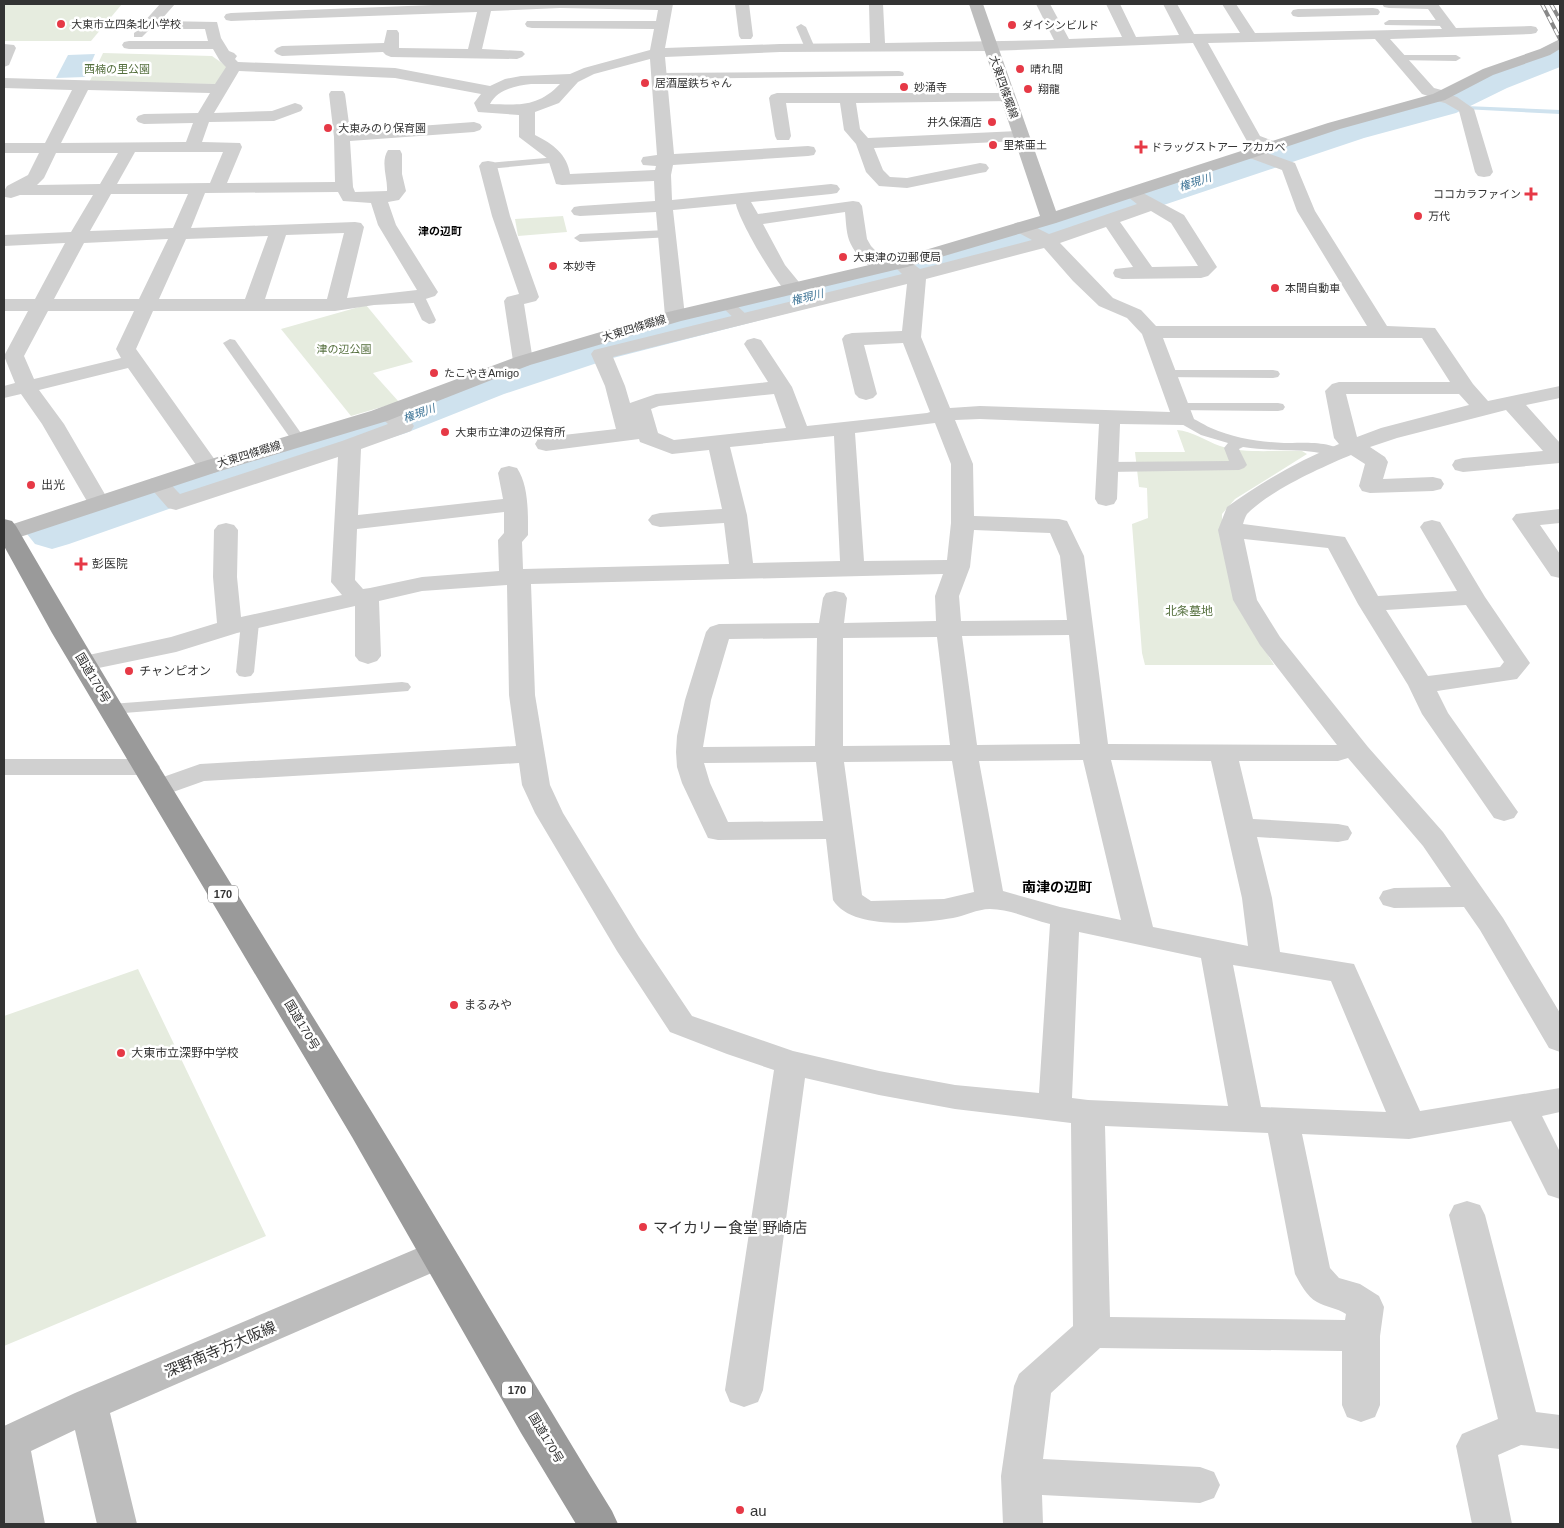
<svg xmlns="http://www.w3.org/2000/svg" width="1564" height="1528" viewBox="0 0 1564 1528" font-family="Arial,'Noto Sans JP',sans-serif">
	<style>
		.green { fill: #e6ecdf }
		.water { fill: #cfe2ee }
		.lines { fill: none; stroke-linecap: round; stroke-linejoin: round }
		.stream { fill: #cfe2ee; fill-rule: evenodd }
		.river { fill: #cfe2ee; fill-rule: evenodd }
		.lane { fill: #d0d0d0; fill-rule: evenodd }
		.street { fill: #d0d0d0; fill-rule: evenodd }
		.secondary { fill: #bdbdbd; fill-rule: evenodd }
		.highway { fill: #9a9a9a; fill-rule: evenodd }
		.rail-casing { stroke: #888; stroke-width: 4 }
		.rail { stroke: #fff; stroke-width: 2.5; stroke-dasharray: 7; stroke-linecap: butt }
		.poi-dot { fill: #e63946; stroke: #fff; stroke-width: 2 }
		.labels { text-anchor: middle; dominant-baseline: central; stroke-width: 5; stroke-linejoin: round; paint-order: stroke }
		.far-poi-label { font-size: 11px; fill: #333; stroke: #fff; text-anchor: start }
		.far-park-label { font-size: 11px; fill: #56703f; stroke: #fff }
		.far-street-label { font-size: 11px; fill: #333; stroke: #fff }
		.far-water-label { font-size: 11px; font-style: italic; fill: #3f7597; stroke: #fff }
		.far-neighbourhood-label { font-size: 11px; font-weight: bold; fill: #000; stroke: #fff }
		.shield { fill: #fff; stroke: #707070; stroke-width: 1 }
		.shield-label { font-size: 11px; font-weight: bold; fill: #333 }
		.poi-label { font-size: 12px; fill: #333; stroke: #fff; text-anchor: start }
		.park-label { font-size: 12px; fill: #56703f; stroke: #fff }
		.street-label { font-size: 12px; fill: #333; stroke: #fff }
		.neighbourhood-label { font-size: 14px; font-weight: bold; fill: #000; stroke: #fff }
		.near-poi-label { font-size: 15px; fill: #333; stroke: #fff; text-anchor: start }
		.near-street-label { font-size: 15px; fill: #333; stroke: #fff }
	</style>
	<rect width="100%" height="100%" fill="#fff"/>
	<g class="green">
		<path d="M4 4H122L91 41H4Z"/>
		<path d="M103 53 212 56 229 68 221 84 89 83Z"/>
		<path d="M563 216 567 232 518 236 515 219Z"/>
		<path d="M366 305 413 362 373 373 399 402 351 416 281 329Z"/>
		<path d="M1177 430C1192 431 1206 441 1220 446 1245 454 1275 450 1302 451L1307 454 1235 499 1222 514V529L1242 613 1274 665H1145L1142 653 1132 524 1148 518 1147 488 1139 487 1135 452H1185Z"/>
		<path d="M138 969 266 1236 4 1346V1016Z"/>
	</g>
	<path class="water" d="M95 54 85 77 56 78 68 55Z"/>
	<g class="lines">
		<path class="stream" d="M1442 105 1560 110V114L1444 108 1441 106Z"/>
		<path class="river" d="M1560 47V67L1507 88 1456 113 1364 138 1047 244 932 276 609 359 504 394 406 433 183 504 69 544 52 549 35 544 27 534 35 524 149 484 374 413 474 376 579 341 906 259 1019 228 1340 124 1432 99 1485 74Z"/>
		<g class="lane">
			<path d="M1389 20H1445L1450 23 1445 26 1385 25 1384 23Z"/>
			<path d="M148 23 153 26 142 37H134V33Z"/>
			<path d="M801 24 806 27 815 48 814 50 810 51 805 48 796 27Z"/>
			<path d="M1400 55H1456L1461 58 1456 61 1396 60 1395 58 1396 56Z"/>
			<path d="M899 71 903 72 904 74 903 76 660 79 655 76 660 73Z"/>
			<path d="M557 157 561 158 563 160 561 162 488 169 482 166 488 163Z"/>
			<path d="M667 230 671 231 673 234 671 237 580 242 574 238 580 234Z"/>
			<path d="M418 293 425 297 436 320 434 323 429 324 422 320 411 297Z"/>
			<path d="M727 300 732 301 748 316 750 319 748 322H738L722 307 720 304Z"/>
			<path d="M230 339 235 340 303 436 305 439 303 442H293L223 343Z"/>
			<path d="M1165 370H1273L1278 371 1280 374 1278 377 1273 378 1160 377 1158 374 1160 371Z"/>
			<path d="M1178 403H1278L1283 404 1285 407 1283 410 1278 411 1173 410 1171 407 1173 404Z"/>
			<path d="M1183 415C1193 417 1202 424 1211 428 1234 438 1259 442 1284 443 1298 443 1334 440 1344 453L1341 456C1332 458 1324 453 1314 452 1290 449 1267 451 1243 447L1239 449 1247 465 1244 468 1239 470 1107 472 1102 470 1099 467 1102 464 1107 462 1229 461 1224 448 1228 443 1201 435 1178 422 1176 419 1178 416Z"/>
			<path d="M250 618 256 619 259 623 254 672 251 676 245 677 239 676 236 672 241 623 244 619Z"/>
			<path d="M402 682 408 683 411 687 408 691 111 714 105 713 102 709 105 705 111 704Z"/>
		</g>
		<g class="street">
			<path d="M160 4H175L160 21 217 22 221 38 229 51 234 53 237 56 235 59 238 62 395 68 490 86 505 79 521 76 570 74 584 68 650 50 654 29 532 28 527 27 525 24 527 21H656L658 10 560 8 491 11 482 49 522 51 525 54 522 57 517 59 391 57 386 55 383 52 282 56 277 54 274 51 277 48 282 46 384 43 387 30H397L399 33V48L468 49 477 12 231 21 226 20 224 17 226 14 231 13 459 4H673L665 48 780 44 870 43 869 4H883L885 43 1054 40 1036 4H1050L1069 39 1122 37 1106 4H1120L1136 37 1179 35 1163 4H1177L1194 34 1240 33 1222 4H1236L1255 33 1442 29 1428 9 1389 8 1384 7 1382 4H1438L1456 28 1531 26 1536 27 1538 30 1536 33 1531 34 1390 39 1434 88 1449 92 1451 95 1457 97 1474 109 1493 172 1490 176 1484 177 1478 176 1475 172 1459 111 1445 103 1433 100 1431 97 1422 94 1375 39 1208 43 1260 136 1276 142 1278 146 1276 150H1264L1248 143 1193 43 990 51 780 52 665 57 674 154 808 146 814 147 816 151 814 155 808 156 673 165 671 175 672 200 831 184 837 185 840 189 837 193 831 194 751 202 758 214 853 201 859 202 862 206 867 239 871 246 891 267 889 271C872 275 854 254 849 240 846 231 846 221 845 212L763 224 785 265 803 287 800 291C794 292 789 293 785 290 773 279 738 218 736 204L673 210 685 316 682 320 675 322 668 320 665 316 656 212 580 216 574 215 571 211 574 207 580 206 655 201 654 181 562 185 556 184 548 159 519 137V115L478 112 474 103 481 94 395 78 239 71 214 113 272 111 295 103 301 105 303 108 301 111 274 121 209 122 202 142 240 143 242 147 227 183 335 182 334 137 329 94 331 91H343L345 94 350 131 474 122 480 124 482 127 480 130 474 132 350 141 353 187 355 192 387 191C388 179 380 162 388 150H400L402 154V174L406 191 399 200 388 202 396 225 438 292 435 296 413 303 374 305 335 311H153L136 349 220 467 217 472 209 474 201 472 128 368 39 390 64 424 110 503 107 508 99 510 91 508 88 503 42 424 21 394 4 398V386L15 383 4 356 28 311H4V299H35L65 243 4 246V235L71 232 93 195H20L11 198 5 197 4 191 7 186 28 175 39 153H4V143H45L72 90 4 88V78L215 84 226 67 220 61 213 49H129L124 48 122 45 124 42 129 41H208L205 29H143L141 26 143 23ZM650 59 657 155 643 157 641 161 643 165 656 166 655 170 570 174C567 154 553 144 535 135V112L559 103 578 82 594 74ZM531 84H560C538 107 520 105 490 104 498 89 515 86 531 84ZM88 90 210 93 198 113 144 114 138 116 136 119 138 122 144 124 193 123 186 142 61 143ZM135 152H223L210 183 117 184ZM56 153H118L100 184 37 185 44 178ZM338 192 343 201 371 203 378 225 417 290 347 298 364 227 361 223 355 222 191 228 205 193ZM111 194H188L173 228 90 231ZM344 233 327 299H265L286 235ZM268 236 245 299H159L186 239ZM168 239 139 299H54L84 243ZM48 311H134L116 349 121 358 34 379 24 356Z"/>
			<path d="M735 4H749L753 36 751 39H741L739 36Z"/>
			<path d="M1373 8 1378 9 1380 12 1378 15 1298 17 1293 16 1291 13 1293 10 1298 9Z"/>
			<path d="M4 44 14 45 16 48 9 65 4 67Z"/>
			<path d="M777 93H1007L1013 95 1015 98 1013 101 856 103 860 129 868 138 1020 131 1026 132 1028 136 1026 140 1020 141 874 148 883 170 890 177 907 178 980 163 986 164 989 168 986 172 980 173 907 188 879 186 866 172 856 144 844 130 840 103H786L791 136 789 140H777L775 136 769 98 771 95Z"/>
			<path d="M1253 148 1295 163 1315 211 1387 326 1435 328 1473 384 1488 401 1560 386V398L1526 405 1560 443V463L1463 472 1455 470 1452 465 1455 460 1463 458 1543 451 1506 410 1397 438 1370 447 1385 457 1388 462 1383 479 1433 477 1441 479 1444 484 1441 489 1433 491 1370 493 1362 491 1359 486 1365 464 1351 455C1322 467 1269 491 1247 514 1245 517 1244 521 1243 524L1345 537 1378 596 1457 591 1420 527 1424 522 1432 520 1440 522 1485 597 1530 663 1517 679 1437 691 1448 713 1518 812 1514 818 1504 821 1494 818 1422 714 1408 685 1358 604 1328 548 1244 539 1257 600 1280 637 1368 747 1443 832 1503 918 1560 1013V1052L1549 1048 1480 930 1464 907 1394 908 1383 905 1379 898 1383 891 1394 888 1451 887 1423 846 1348 758 1338 761H1239L1253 819 1338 824 1348 826 1352 833 1348 840 1338 842 1257 837 1272 898 1280 952 1354 964 1420 1111 1560 1088V1112L1542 1116 1560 1152V1199L1548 1195 1511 1121 1409 1139 1302 1134 1330 1268 1339 1278 1360 1284 1379 1296 1384 1307 1380 1336V1405L1375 1417 1361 1422 1347 1417 1342 1405V1351L1100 1348 1051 1393 1043 1459 1200 1467 1214 1472 1220 1485 1214 1498 1200 1503 1042 1495 1043 1524H1003L1001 1476 1014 1386 1019 1374 1073 1326 1071 1123 955 1109 879 1095 805 1078 763 1390 758 1402 744 1407 730 1402 725 1390 774 1070 727 1054 670 1032 617 951 535 813 522 785 519 763 204 781 159 797 149 794 145 788 149 782 200 764 516 746 509 695 507 585 422 591 379 601 381 656 377 661 368 664 359 661 355 656V606L237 633 176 652 84 671 75 668 71 663 75 658 171 637 217 623 213 577 214 530 218 525 226 523 234 525 238 530 237 577 241 617 342 595 331 582 338 457 176 510 168 508 147 484 150 479C165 475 170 484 180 494L342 441 388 424 376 413 379 408C393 405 406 414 414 426L411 431 361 449 358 515 503 499 498 473 501 468 509 466 517 468C529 486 528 514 528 535L522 542 523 569 729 564 724 523 660 527 652 525 648 520 652 515 660 513 722 509 709 450 672 454 640 442 639 439 546 451 538 449 535 444 538 439 546 437 616 429 605 386 591 354 594 350 902 274 891 263 893 259C905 256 911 262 920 269L1032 240 1015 231 1012 227 1015 223C1027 220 1038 229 1049 234L1137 204 1128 197 1131 193 1137 192 1143 193 1184 215 1217 267 1208 276 1201 278 1122 279 1115 277 1113 273 1115 269 1133 267 1106 227 1060 243 1113 298 1141 310 1156 326H1367L1297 211 1282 170 1247 157 1245 153 1247 149ZM1151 211 1171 223 1198 266 1152 267 1120 222ZM1044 248 1073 281 1099 306 1127 318 1142 334 1170 412 980 406 950 408 921 337 926 279ZM907 284 902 331 852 333 845 335 842 339 855 394 859 398 866 400 873 398 877 394 864 345 903 343 930 412 927 413 807 426 792 387 761 340 754 338 747 340 744 344 768 382 656 394 630 403 625 386 613 357ZM1163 338H1422L1450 382H1339L1332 384 1325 391 1334 438 1339 444C1298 461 1262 482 1227 507L1218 530 1233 600 1260 645 1337 745 1108 744 1084 556 1067 521 1059 519 974 516 973 464 955 420 980 419 1099 424 1095 499 1098 504 1106 506 1114 504 1117 499 1120 424 1183 425 1191 424 1194 419ZM774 394 786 428 674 440 658 433 651 409 659 406ZM1346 394H1459L1469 405 1381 428 1357 437ZM935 423 951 464V523L947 560 864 561 855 433ZM834 436 840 561 753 563 747 515 730 447ZM504 512V533L498 540 499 571 422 577 370 588 363 589 355 580 357 529ZM974 530 1050 533 1060 556 1067 620 961 621 959 596 970 567ZM943 574 935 596 936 621 844 623 847 598 844 593 835 591 826 593 823 598 819 623 719 624 710 627 706 632 685 700 677 736 676 752 677 767 682 783 708 838 718 840 826 839 833 900C852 931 921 923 953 918 965 916 977 909 990 909 1010 909 1030 919 1050 924L1039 1093 955 1085 879 1071 793 1051 692 1016 639 937 563 813 550 785 535 695 531 584ZM1466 605 1504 662 1500 667 1428 676 1386 610ZM1069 635 1080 744 977 745 962 636ZM937 637 950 745 843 746V638ZM817 638 815 746 703 747 711 700 729 639ZM1083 760 1121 920 1060 907 1003 891 979 761ZM1111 760 1211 761 1242 898 1248 946 1153 927ZM952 761 974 892 944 899 871 901 862 895 844 762ZM816 762 823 821 728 822 710 783 704 763ZM1079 932 1201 958 1228 1106 1088 1100 1072 1098ZM1233 965 1331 981 1386 1112 1261 1107ZM1105 1126 1268 1133 1295 1274C1300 1283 1307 1297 1317 1302 1326 1307 1337 1308 1346 1314L1345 1320 1110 1317Z"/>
			<path d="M488 161 494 162 497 166 510 216 539 297 536 301 524 304 533 361 530 365 523 367 516 365 513 361 504 301 507 297 519 294 518 291 492 216 479 166 482 162Z"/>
			<path d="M1560 509V523L1540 525 1560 554V578L1551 576 1512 519 1516 514Z"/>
			<path d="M4 759H146L156 761 160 767 156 773 146 775H4Z"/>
			<path d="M1467 1201 1480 1205 1485 1215 1536 1412 1560 1415V1449L1521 1445 1498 1455 1512 1524H1472L1456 1446 1462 1434 1498 1419 1449 1215 1454 1205Z"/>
		</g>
		<g class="secondary">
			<path d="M969 4H983L1056 211 1328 123 1433 94 1483 69 1540 49 1560 39V49L1550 55 1493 75 1445 100 1340 129 1056 223 907 267 681 321 530 365 387 421 217 472 17 538 9 540 4 539V527L201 462 371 411 516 357 668 312 895 259 1040 216Z"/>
			<path d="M437 1240 450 1245 455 1255 450 1265 110 1413 137 1524H97L75 1430 31 1451 45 1524H5L4 1426 75 1393Z"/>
		</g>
		<path class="highway" d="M4 519 12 521 16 526C131 725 253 919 373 1114 454 1246 531 1380 612 1511L618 1524H576L521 1433 352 1137 52 633 4 546Z"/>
		<defs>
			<g id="rail">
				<path d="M1542 4 1560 39"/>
				<path d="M1551 4 1560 20"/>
			</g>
		</defs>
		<use href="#rail" class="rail-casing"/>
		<use href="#rail" class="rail"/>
	</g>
	<g class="poi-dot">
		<circle cx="61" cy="24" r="5"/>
		<circle cx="1012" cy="25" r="5"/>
		<circle cx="1020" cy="69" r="5"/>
		<circle cx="645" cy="83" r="5"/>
		<circle cx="904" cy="87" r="5"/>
		<circle cx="1028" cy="89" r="5"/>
		<circle cx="992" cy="122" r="5"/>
		<circle cx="328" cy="128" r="5"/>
		<circle cx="993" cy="145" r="5"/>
		<path d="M1138.5 139.5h5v5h5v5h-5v5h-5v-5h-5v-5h5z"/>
		<path d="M1528.5 186.5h5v5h5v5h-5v5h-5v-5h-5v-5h5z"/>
		<circle cx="1418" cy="216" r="5"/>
		<circle cx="843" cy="257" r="5"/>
		<circle cx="553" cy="266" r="5"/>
		<circle cx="1275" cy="288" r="5"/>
		<circle cx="434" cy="373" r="5"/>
		<circle cx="445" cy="432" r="5"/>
		<circle cx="31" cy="485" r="5"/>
		<path d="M78.5 556.5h5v5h5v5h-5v5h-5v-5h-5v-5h5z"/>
		<circle cx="129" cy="671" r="5"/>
		<circle cx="454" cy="1005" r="5"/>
		<circle cx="121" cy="1053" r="5"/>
		<circle cx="643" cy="1227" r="5"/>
		<circle cx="740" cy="1510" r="5"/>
	</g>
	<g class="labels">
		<g class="far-poi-label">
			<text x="71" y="24">大東市立四条北小学校</text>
			<text x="1022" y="25">ダイシンビルド</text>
			<text x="1030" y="69">晴れ間</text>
			<text x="655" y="83">居酒屋鉄ちゃん</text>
			<text x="914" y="87">妙涌寺</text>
			<text x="1038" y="89">翔龍</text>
			<text x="982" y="122" text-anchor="end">井久保酒店</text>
			<text x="338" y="128">大東みのり保育園</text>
			<text x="1003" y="145">里茶亜土</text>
			<text x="1151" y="147">ドラッグストアー アカカベ</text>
			<text x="1521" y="194" text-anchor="end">ココカラファイン</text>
			<text x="1428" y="216">万代</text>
			<text x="853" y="257">大東津の辺郵便局</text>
			<text x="563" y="266">本妙寺</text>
			<text x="1285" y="288">本間自動車</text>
			<text x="444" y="373">たこやきAmigo</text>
			<text x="455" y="432">大東市立津の辺保育所</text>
		</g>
		<g class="far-park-label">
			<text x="117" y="69">西楠の里公園</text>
			<text x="344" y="349">津の辺公園</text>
		</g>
		<g class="far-street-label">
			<text transform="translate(1004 87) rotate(71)">大東四條畷線</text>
			<text transform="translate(634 328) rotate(-17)">大東四條畷線</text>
			<text transform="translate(249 454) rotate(-17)">大東四條畷線</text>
		</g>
		<g class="far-water-label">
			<text transform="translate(1195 182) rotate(-18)">権現川</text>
			<text transform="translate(807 297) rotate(-14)">権現川</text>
			<text transform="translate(419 413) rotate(-20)">権現川</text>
		</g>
		<g class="far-neighbourhood-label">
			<text x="440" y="231">津の辺町</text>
		</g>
		<g class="shield">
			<rect x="208" y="885.5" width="30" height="17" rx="4"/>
			<rect x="502" y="1381.5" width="30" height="17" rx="4"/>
		</g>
		<g class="shield-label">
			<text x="223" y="894">170</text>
			<text x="517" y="1390">170</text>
		</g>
		<g class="poi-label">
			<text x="41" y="485">出光</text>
			<text x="92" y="564">彭医院</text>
			<text x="139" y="671">チャンピオン</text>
			<text x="464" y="1005">まるみや</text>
			<text x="131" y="1053">大東市立深野中学校</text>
		</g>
		<g class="park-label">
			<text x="1189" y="611">北条墓地</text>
		</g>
		<g class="street-label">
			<text transform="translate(93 678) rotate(59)">国道170号</text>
			<text transform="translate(302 1025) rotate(59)">国道170号</text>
			<text transform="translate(546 1438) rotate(59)">国道170号</text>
		</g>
		<g class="neighbourhood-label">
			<text x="1057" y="887">南津の辺町</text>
		</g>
		<g class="near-poi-label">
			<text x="653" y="1227">マイカリー食堂 野崎店</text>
			<text x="750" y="1510">au</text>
		</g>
		<g class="near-street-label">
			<text transform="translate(220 1349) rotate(-23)">深野南寺方大阪線</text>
		</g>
	</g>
	<rect width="1564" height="1528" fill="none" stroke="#333333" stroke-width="10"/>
</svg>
